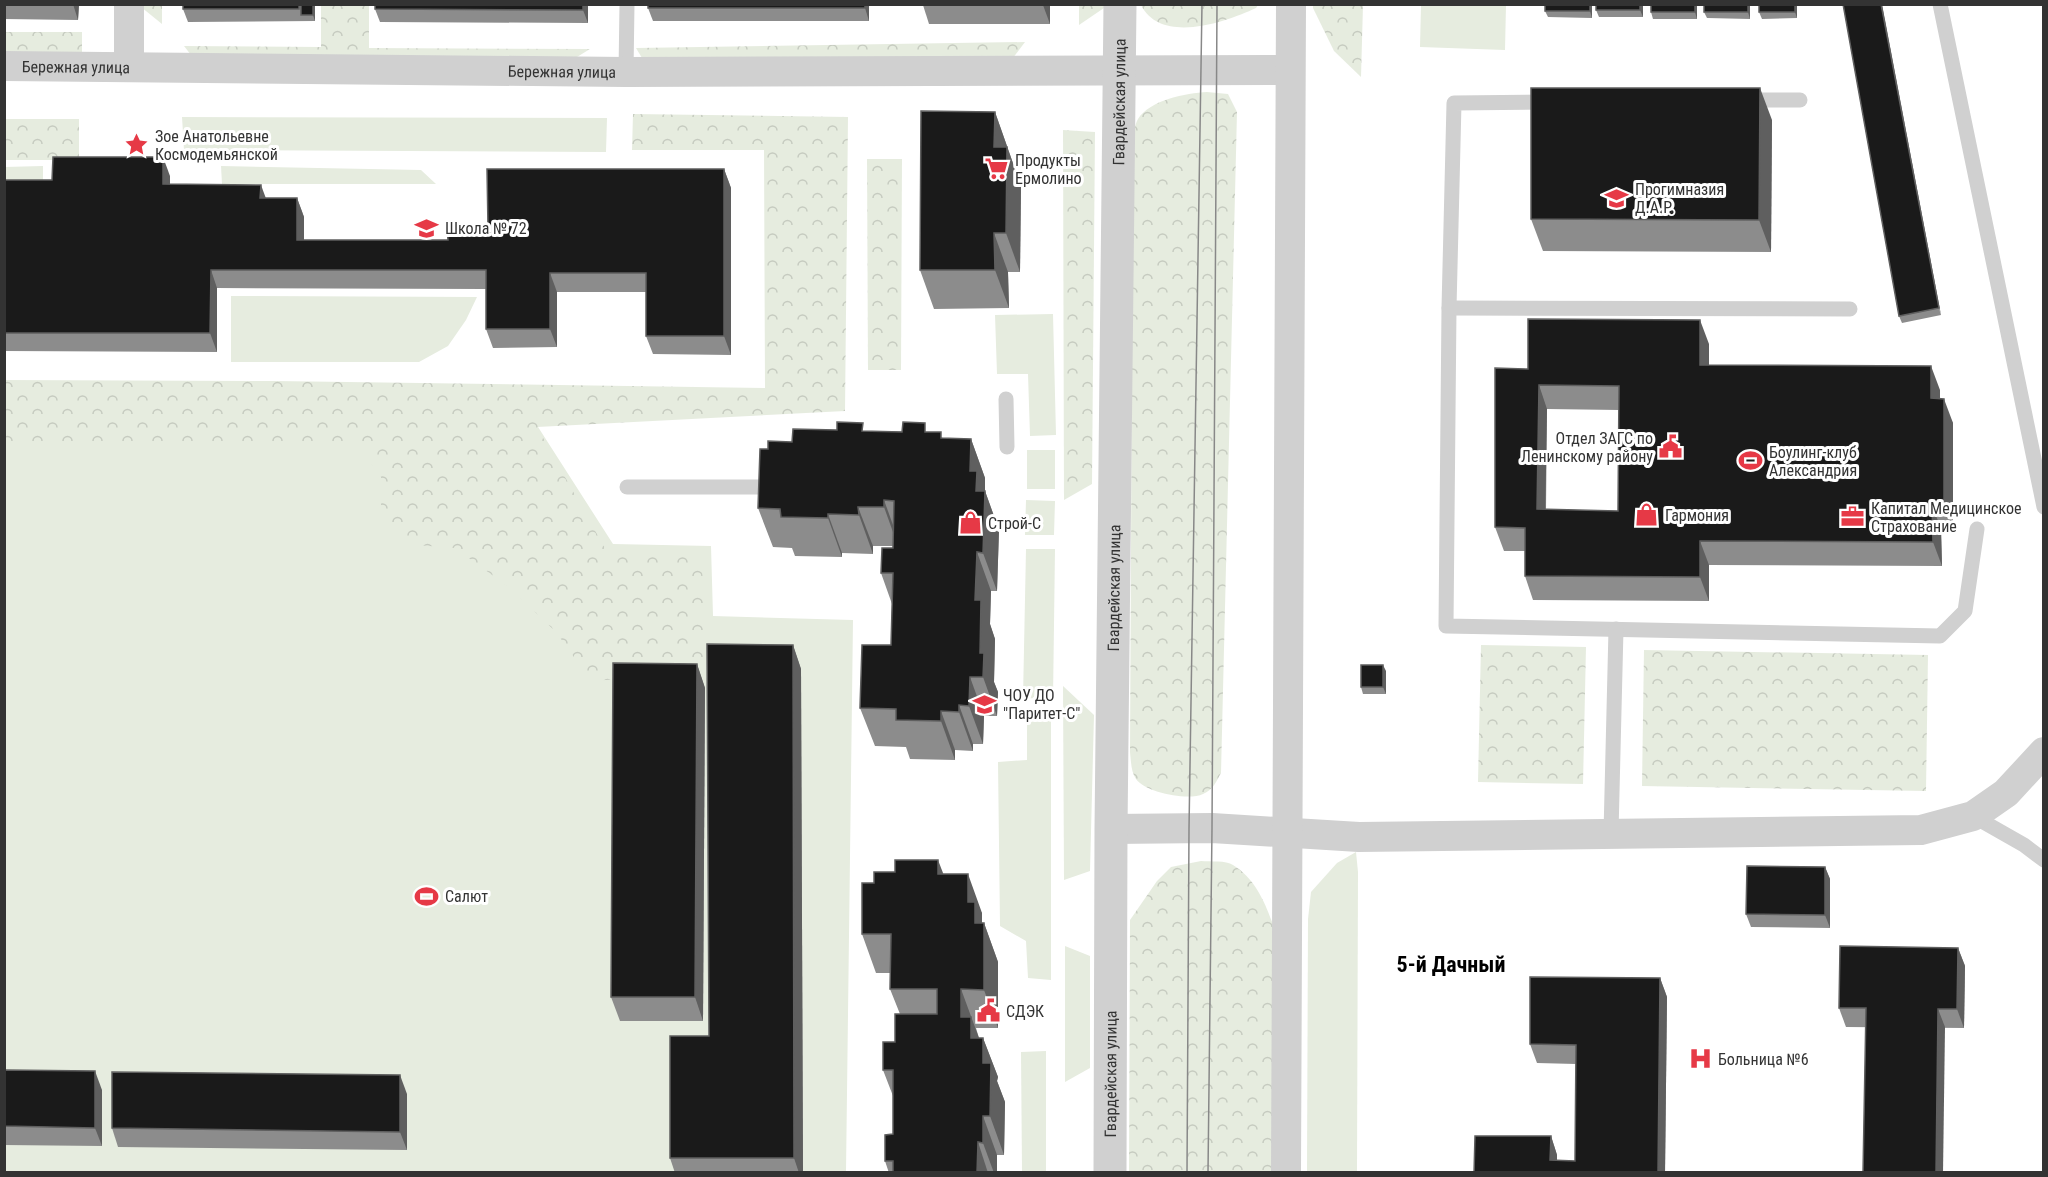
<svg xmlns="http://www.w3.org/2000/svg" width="2048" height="1177" viewBox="0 0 2048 1177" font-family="'Roboto Condensed',sans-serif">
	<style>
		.green { fill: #e6ecdf }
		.forest { fill: url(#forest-crowns) }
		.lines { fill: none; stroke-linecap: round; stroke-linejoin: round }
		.service { stroke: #d0d0d0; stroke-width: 15 }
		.minor { stroke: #d0d0d0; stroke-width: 30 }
		.tertiary { stroke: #d0d0d0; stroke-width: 33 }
		.tram { stroke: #888; stroke-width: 1.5 }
		.wall { fill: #8c8c8c; fill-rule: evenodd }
		.shaded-wall { fill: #5f5f5f }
		.building { fill: #1a1a1a; stroke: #5f5f5f; stroke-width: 1.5; fill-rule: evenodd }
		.labels { text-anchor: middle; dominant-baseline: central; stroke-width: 6; stroke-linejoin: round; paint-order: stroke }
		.street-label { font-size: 16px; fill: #333; stroke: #fff }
		.poi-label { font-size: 16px; fill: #333; stroke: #fff; text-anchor: start }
		.district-label { font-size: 22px; font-weight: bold; fill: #000; stroke: #fff }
	</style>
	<defs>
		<pattern id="forest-crowns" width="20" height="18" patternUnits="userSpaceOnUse" patternTransform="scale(1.5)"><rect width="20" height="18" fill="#e6ecdf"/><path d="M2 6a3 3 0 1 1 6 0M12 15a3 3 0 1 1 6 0" fill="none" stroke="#c6cbc0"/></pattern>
	</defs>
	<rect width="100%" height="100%" fill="#fff"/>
	<g class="green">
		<path d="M1421 5H1506L1505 50 1420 47Z"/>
		<path d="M182 117 607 118 606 152 184 150Z"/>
		<path d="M43 166V184L5 185 4 167Z"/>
		<path d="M221 166 421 170 436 184H222Z"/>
		<path d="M231 296 477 297 466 320 448 346 419 362H231Z"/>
		<path d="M1053 314 1056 435 1030 436 1028 374H997L995 315Z"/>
		<path d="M5 408 531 416 613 544 711 546 713 616 853 620 846 1172H5Z"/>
		<rect x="1027" y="450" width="28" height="39"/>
		<path d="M1026 500 1055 501 1054 535H1025Z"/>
		<path d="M1026 549H1055L1053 699 1023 698Z"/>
		<path d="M1063 686 1094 715 1090 871 1064 880Z"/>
		<path d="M1027 720H1051V980L1028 978 1026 941 1000 926 998 762 1027 760Z"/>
		<path d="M1356 852 1358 872 1357 1172H1307L1308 919 1311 892 1337 863Z"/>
		<path d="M1065 946 1090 956V1068L1065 1082Z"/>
		<path d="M1046 1051V1172H1022L1021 1052Z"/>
	</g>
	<g class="forest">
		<path d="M369 4V48L590 49 577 57 195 60 184 46 321 47V5Z"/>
		<path d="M141 5H162V24L141 7Z"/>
		<path d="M1079 5H1104V8L1079 25Z"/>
		<path d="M1141 5H1258L1256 8C1226 22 1161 45 1141 5Z"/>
		<path d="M1313 5H1363L1361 77 1334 51 1313 8Z"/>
		<path d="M5 32H82V61L5 59Z"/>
		<path d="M1025 42 1010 62 642 58 636 48Z"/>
		<path d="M1207 92 1228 94 1237 112 1221 773C1216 782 1213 790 1203 794 1189 801 1146 793 1136 779 1131 772 1131 761 1130 752L1133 137C1134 132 1135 124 1138 119 1150 100 1186 93 1207 92Z"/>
		<path d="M633 114 848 117 845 411 537 427 607 552 702 551 705 673 591 681 556 632 510 588 455 548 403 544 381 523V477L361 449 5 443V380L275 381 765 388 764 150H632Z"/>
		<path d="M4 119H79V160H5Z"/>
		<path d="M1063 130 1095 132 1092 484 1064 500Z"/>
		<path d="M867 159H902L901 370H868Z"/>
		<path d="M1481 645 1586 647 1583 784 1478 782Z"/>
		<path d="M1644 650 1928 655 1926 791 1642 786Z"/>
		<path d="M1201 861C1210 862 1226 860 1233 865 1258 880 1268 910 1277 936L1276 1172H1129L1130 920 1157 881 1171 867Z"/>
	</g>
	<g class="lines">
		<g class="service">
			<path d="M1940 4 2044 507"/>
			<path d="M626 72 627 4"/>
			<path d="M1746 100H1800"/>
			<path d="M1551 102 1454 103 1449 308 1446 626 1940 636 1965 611 1977 529"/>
			<path d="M1449 308 1850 309"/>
			<path d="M1006 399 1007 447"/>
			<path d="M627 487H764"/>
			<path d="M1973 816 2024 845 2044 860"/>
			<path d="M1611 833 1616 629"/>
		</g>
		<g class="minor">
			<path id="s1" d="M4 66 626 72 1290 70"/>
			<path d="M129 66V4"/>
			<path d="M1111 829 1212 828 1359 837 1921 830 1973 816 2006 793 2044 752"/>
			<path d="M1286 1172 1291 4"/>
		</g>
		<path class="tertiary" id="s2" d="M1110 1172 1111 829 1120 4"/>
		<g class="tram">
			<path d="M1187 1172 1189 829 1202 4"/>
			<path d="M1208 1172 1212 828 1217 4"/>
		</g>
	</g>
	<g class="wall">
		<path d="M4 4H79L78 20 4 19Z"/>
		<path d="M183 4H315V21L188 22 183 9Z"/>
		<path d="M375 4H588V23L380 22 375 9Z"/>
		<path d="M869 4V21H653L648 8Z"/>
		<path d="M1050 4V24H929L923 5Z"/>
		<path d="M1592 4V18L1548 17 1545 11Z"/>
		<path d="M1643 4V17H1599L1596 10Z"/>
		<path d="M1651 4H1697V19H1653L1651 12Z"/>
		<path d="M1704 4H1750V19L1707 18 1704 12Z"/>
		<path d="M1759 4H1797V18L1762 19 1759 12Z"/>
		<path d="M1843 4 1941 315 1902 323 1899 316Z"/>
		<path d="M995 112 1021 186 1020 272H1008L1009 308 934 309 920 270Z"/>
		<path d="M1772 120 1771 252 1543 251 1531 219Z"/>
		<path d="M724 169 731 188V355L653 354 646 336V292H557V347L493 348 486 329V289L217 288V352L4 351V180H52L170 176V184L266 198H297L304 217V240H448L488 228Z"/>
		<path d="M1709 344V365L1940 390V399L1953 423V529H1941L1942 566 1709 565V601L1533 600 1525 576V551H1504L1495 527 1528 369ZM1547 409 1619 410 1618 511 1546 510Z"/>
		<path d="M866 431 928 432 943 438 971 439 985 478V491L999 530 997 591H991L990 624 995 639 994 682 998 692 997 716H984L983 744H973V751L955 750V760L910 759 906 747 875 746 860 708 891 645 892 604 881 573 893 546H873V554L842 553V557L795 556 792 548 773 547 758 508 768 449 792 442Z"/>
		<path d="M793 645 801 669 803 1173H675L670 1158 709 1036Z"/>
		<path d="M697 664 705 688 703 1021H620L611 997Z"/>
		<path d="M1386 671V694H1363L1361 687Z"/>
		<path d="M1825 867 1830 879V928L1751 927 1746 914Z"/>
		<path d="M943 874 982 913V923H984L998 962V1028H976L979 1038H983L998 1077 997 1081 1005 1102 1004 1155H997V1173H889L885 1161 893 1134V1096L883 1070 895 1042 900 1014 890 989V973H876L862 934 874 883Z"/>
		<path d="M1958 948 1965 966 1964 1028 1846 1027 1839 1008Z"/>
		<path d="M1660 978 1667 997 1665 1173H1474L1551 1136 1557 1155V1160L1575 1161 1576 1064 1537 1063 1530 1044Z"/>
		<path d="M4 1070 102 1090V1146L4 1145Z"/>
		<path d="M407 1094V1150L118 1147 112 1128Z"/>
	</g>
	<g class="shaded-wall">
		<path d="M73 4H79L78 20Z"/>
		<path d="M313 4H315V21L313 15Z"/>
		<path d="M583 4H588V23L583 10Z"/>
		<path d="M865 4H869V21L865 8Z"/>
		<path d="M1050 4V24L1043 5Z"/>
		<path d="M1590 4H1592V18L1590 11Z"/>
		<path d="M1640 4H1643V17L1640 10Z"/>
		<path d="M1695 4H1697V19L1695 12Z"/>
		<path d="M1748 4H1750V19L1748 12Z"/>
		<path d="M1795 4H1797V18L1795 12Z"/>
		<path d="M1881 4H1882L1941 315 1939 308Z"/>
		<path d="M1760 88 1772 120 1771 252 1759 220Z"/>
		<path d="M995 112 1021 186 1020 272 1006 233 994 147Z"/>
		<path d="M163 157 170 176V203L163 184Z"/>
		<path d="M724 169 731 188V355L724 336Z"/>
		<path d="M261 185 268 204 260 198Z"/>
		<path d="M297 198 304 217V259L297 240Z"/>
		<path d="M994 233 1008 272 1009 308 995 270Z"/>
		<path d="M211 270 217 288V352L210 333Z"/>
		<path d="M550 273 557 292V347L550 329Z"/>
		<path d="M1700 320 1709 344V389L1700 365Z"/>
		<path d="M1931 366 1940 390V422L1931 398Z"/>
		<path d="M1539 385 1547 409 1545 533 1537 509Z"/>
		<path d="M1944 399 1953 423V529L1944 505Z"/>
		<path d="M971 439 985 478V493V491L999 530 997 591 983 553 976 491 970 471Z"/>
		<path d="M884 500 898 539V546L884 507Z"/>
		<path d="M1932 505 1941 529 1942 566 1933 542Z"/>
		<path d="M858 507 873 546V554L859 515Z"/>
		<path d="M828 514 842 553V557L828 518Z"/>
		<path d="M1700 541 1709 565V601L1700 577Z"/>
		<path d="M977 552 991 591 990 624 995 639 994 682 998 692 997 716 983 677 975 600Z"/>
		<path d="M793 645 801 669 803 1173H799L794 1158Z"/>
		<path d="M697 664 705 688 703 1021 695 997Z"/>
		<path d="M1383 665 1386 671V694L1383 687Z"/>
		<path d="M970 677 984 716 983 744 969 706Z"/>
		<path d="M959 705 973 744V751L959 712Z"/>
		<path d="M941 711 955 750V760L941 721Z"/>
		<path d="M938 860 953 899 938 874Z"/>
		<path d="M1825 867 1830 879V928L1825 915Z"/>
		<path d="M968 874 982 913V922L984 928V923L998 962V1028L984 990 968 902Z"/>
		<path d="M1958 948 1965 966 1964 1028 1957 1009Z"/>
		<path d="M1660 978 1667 997 1665 1173H1658Z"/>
		<path d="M961 989 983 1049V1038L998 1077 997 1081 1005 1102 1004 1155 990 1116 961 1017Z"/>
		<path d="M1938 1009 1945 1027 1943 1173H1936Z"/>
		<path d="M95 1071 102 1090V1146L95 1128Z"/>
		<path d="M400 1075 407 1094V1150L400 1132Z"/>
		<path d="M983 1116 997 1155V1173H994L983 1143Z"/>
		<path d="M1551 1136 1557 1155V1173L1550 1160Z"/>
		<path d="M978 1142 988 1173H977Z"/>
	</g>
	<g class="building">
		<rect x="183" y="4" width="116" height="5"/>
		<rect x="301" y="4" width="12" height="11"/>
		<path d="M375 4H583V10L375 9Z"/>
		<rect x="648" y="4" width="217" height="4"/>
		<rect x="923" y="4" width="120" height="1"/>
		<rect x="1545" y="4" width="45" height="7"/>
		<rect x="1596" y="4" width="44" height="6"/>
		<rect x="1651" y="4" width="44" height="8"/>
		<rect x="1704" y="4" width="44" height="8"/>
		<rect x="1759" y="4" width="36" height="8"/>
		<path d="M1843 4H1881L1939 308 1899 316Z"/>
		<path d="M1531 88H1760L1759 220 1531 219Z"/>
		<path d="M921 111 995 112 994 147H1007L1006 233H994L995 270H920Z"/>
		<path d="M53 157H163V184L261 185 260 198H297V240H448L447 228H488L487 169H724V336H646V273H550V329H486V270H211L210 333H4V180H52Z"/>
		<path d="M1528 319 1700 320V365L1931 366V398L1944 399V505H1932L1933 542 1700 541V577L1525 576V528L1495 527V368L1528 369ZM1539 385 1619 386 1618 511 1537 509Z"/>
		<path d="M837 422 863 423 862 431 902 432 903 422 925 423V432H941V438L971 439 970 471H977L976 491H985L983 553 977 552 975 600H981L980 653H984L983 677H970L969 706 959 705V712L941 711V721L896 720V709L860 708 862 645H891L893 573H881L882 548H893L894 501 884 500V507H858L859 515 828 514V518L781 517 780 509 758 508 760 449H768V441L792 442 793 429 837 430Z"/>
		<path d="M707 644 793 645 794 1158H670V1036H709Z"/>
		<path d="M613 663 697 664 695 997H611Z"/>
		<rect x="1361" y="665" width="22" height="22"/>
		<path d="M895 860H938V874H968V902H975V923H984V990L961 989V1017H971V1038H983V1063H991L990 1116H983V1143L978 1142 977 1173H893V1161H885V1135L893 1134V1070H883V1042H895V1014H937V989H890L891 934H862V883H874V872H895Z"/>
		<path d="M1747 866 1825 867V915L1746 914Z"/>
		<path d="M1840 946 1958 948 1957 1009H1938L1936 1173H1863L1866 1008H1839Z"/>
		<path d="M1530 977 1660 978 1658 1173H1474L1475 1136H1551L1550 1160 1575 1161 1576 1045 1530 1044Z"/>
		<path d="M4 1070 95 1071V1128L4 1126Z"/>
		<path d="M112 1072 400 1075V1132L112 1128Z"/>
	</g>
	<defs>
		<symbol id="sight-bare" viewBox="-9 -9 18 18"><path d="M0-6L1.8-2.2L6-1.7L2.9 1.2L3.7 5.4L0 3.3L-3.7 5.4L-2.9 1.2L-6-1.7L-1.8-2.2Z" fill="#e63946" stroke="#fff" stroke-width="2.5" paint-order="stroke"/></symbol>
		<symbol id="supermarket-bare" viewBox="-9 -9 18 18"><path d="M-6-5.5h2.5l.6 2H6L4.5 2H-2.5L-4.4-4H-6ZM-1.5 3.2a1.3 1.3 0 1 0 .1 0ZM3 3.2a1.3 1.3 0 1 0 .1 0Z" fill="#e63946" stroke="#fff" stroke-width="2.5" paint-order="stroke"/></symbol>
		<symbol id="school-bare" viewBox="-9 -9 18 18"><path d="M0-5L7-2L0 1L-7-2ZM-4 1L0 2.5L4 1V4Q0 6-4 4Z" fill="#e63946" stroke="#fff" stroke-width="2.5" paint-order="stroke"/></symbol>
		<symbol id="civic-bare" viewBox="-9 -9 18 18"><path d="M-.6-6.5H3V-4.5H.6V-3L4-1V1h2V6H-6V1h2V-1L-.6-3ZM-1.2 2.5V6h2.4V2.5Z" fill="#e63946" stroke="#fff" stroke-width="2.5" paint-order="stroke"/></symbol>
		<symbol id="stadium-bare" viewBox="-9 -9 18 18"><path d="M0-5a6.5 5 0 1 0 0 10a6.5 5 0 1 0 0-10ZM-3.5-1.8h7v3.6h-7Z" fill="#e63946" stroke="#fff" stroke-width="2.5" paint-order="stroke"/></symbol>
		<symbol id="shop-bare" viewBox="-9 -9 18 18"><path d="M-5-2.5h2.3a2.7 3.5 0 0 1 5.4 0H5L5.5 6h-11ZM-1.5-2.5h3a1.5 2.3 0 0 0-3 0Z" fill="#e63946" stroke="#fff" stroke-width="2.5" paint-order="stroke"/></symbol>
		<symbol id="office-bare" viewBox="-9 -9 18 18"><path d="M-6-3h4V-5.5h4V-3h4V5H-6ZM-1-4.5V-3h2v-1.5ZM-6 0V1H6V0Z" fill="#e63946" stroke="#fff" stroke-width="2.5" paint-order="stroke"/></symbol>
		<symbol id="hospital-bare" viewBox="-9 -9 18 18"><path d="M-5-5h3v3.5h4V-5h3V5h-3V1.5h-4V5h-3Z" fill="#e63946" stroke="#fff" stroke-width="2.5" paint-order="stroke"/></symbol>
	</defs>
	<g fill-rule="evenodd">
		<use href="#sight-bare" x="120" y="128" width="33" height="33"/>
		<use href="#supermarket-bare" x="980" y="152" width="33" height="33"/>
		<use href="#school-bare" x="1600" y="182" width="33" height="33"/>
		<use href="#school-bare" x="410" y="212" width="33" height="33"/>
		<use href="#civic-bare" x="1654" y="430" width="33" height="33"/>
		<use href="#stadium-bare" x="1734" y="444" width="33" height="33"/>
		<use href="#shop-bare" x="1630" y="498" width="33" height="33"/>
		<use href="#office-bare" x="1836" y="500" width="33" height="33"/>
		<use href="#shop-bare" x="954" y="506" width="33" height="33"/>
		<use href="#school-bare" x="968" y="688" width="33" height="33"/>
		<use href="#stadium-bare" x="410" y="880" width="33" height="33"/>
		<use href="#civic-bare" x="972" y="994" width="33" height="33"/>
		<use href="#hospital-bare" x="1684" y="1042" width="33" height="33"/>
	</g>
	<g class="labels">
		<g class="street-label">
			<text stroke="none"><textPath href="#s1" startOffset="72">Бережная улица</textPath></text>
			<text stroke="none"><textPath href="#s1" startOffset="558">Бережная улица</textPath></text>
			<text stroke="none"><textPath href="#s2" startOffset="1070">Гвардейская улица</textPath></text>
			<text stroke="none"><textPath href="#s2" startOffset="584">Гвардейская улица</textPath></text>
			<text stroke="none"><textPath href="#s2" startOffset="98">Гвардейская улица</textPath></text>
		</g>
		<g class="poi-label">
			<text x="155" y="136">Зое Анатольевне<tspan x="155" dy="18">Космодемьянской</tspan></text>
			<text x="1015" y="160">Продукты<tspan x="1015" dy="18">Ермолино</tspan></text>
			<text x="1635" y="189">Прогимназия<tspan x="1635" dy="18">Д.А.Р.</tspan></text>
			<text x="445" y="228">Школа № 72</text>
			<text x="1653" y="438" text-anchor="end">Отдел ЗАГС по<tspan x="1653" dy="18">Ленинскому району</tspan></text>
			<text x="1769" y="452">Боулинг-клуб<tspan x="1769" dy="18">Александрия</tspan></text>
			<text x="1871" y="508">Капитал Медицинское<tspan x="1871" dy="18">Страхование</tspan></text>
			<text x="1665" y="515">Гармония</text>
			<text x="988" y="523">Строй-С</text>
			<text x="1003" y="695">ЧОУ ДО<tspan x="1003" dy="18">"Паритет-С"</tspan></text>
			<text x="445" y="896">Салют</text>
			<text x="1006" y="1011">СДЭК</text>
			<text x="1718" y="1059">Больница №6</text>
		</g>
		<g class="district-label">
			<text x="1451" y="964">5-й Дачный</text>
		</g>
	</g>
	<rect width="2048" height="1177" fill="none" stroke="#333333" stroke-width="12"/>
</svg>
